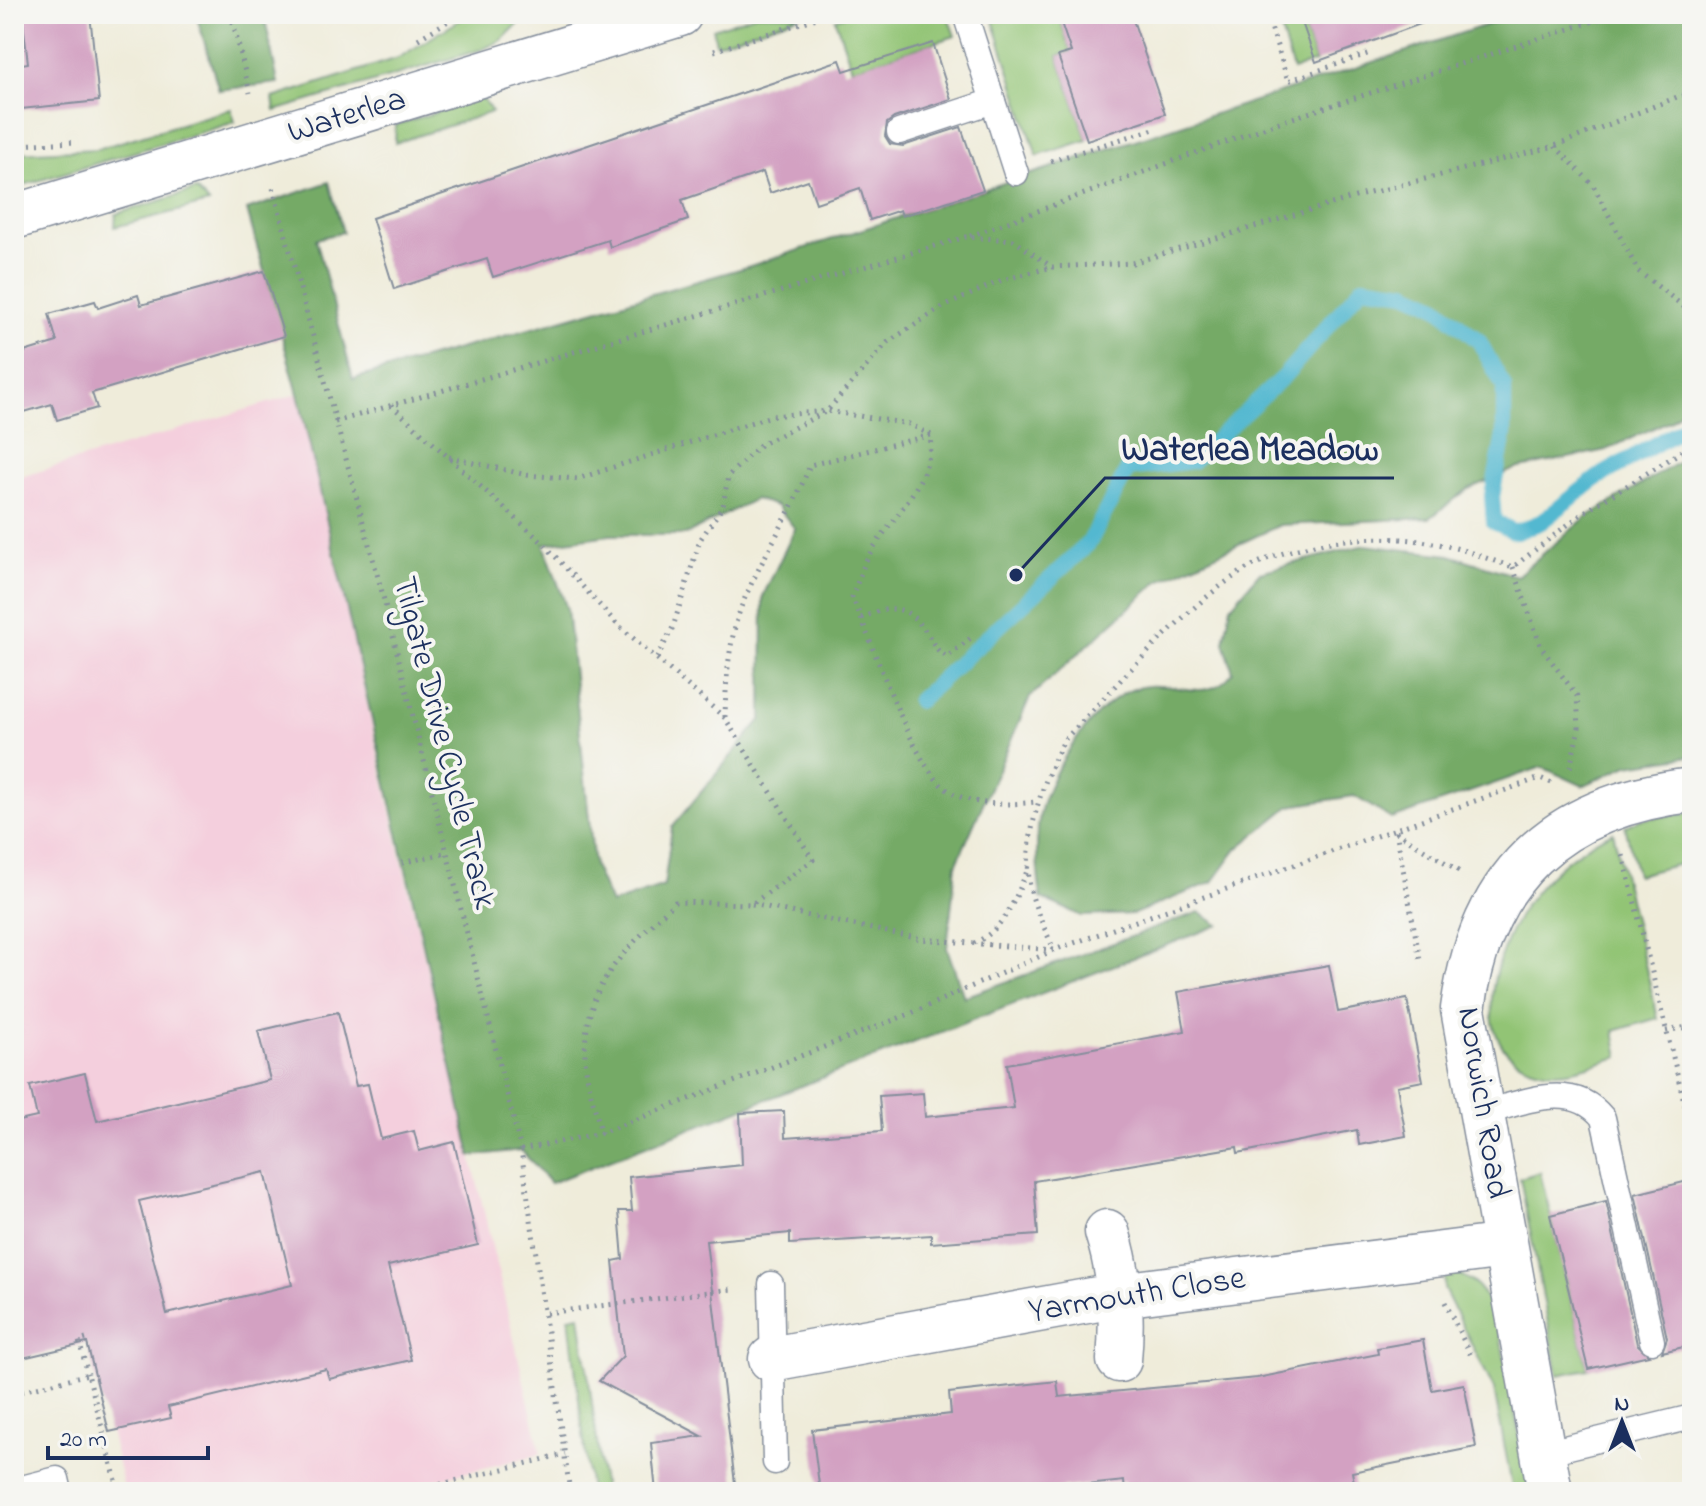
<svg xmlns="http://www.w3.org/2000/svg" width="1706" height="1506" viewBox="0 0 1706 1506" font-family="'Indie Flower',sans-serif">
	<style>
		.built { fill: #f4cfdd }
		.green { fill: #92c474; stroke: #567a69; stroke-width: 2 }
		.forest { fill: #75aa66; stroke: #486c62; stroke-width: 2; fill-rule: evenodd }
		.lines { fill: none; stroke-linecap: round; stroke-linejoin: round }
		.stream { stroke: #52b8d0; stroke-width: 16 }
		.building { fill: #d3a1c2; fill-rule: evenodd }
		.service-casing { stroke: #858e9c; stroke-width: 27 }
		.minor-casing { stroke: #858e9c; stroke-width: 47 }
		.path { stroke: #858e9c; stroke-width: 5; stroke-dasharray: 2 6; stroke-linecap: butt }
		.service { stroke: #fff; stroke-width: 24 }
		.minor { stroke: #fff; stroke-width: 44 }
		.labels { text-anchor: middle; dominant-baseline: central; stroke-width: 8; stroke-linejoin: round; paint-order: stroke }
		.street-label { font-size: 34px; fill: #1b2f5e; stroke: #f6f6f2 }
		.leader { fill: none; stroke: #1b2f5e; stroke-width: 3 }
		.callout-dot { fill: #1b2f5e; stroke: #f6f6f2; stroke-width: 3 }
		.callout-label { font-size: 36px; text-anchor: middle; font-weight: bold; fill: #1b2f5e; stroke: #f6f6f2; stroke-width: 8; stroke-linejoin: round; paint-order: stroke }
	</style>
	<rect width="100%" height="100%" fill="#f6f6f2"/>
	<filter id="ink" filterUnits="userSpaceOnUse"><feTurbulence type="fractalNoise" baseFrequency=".0125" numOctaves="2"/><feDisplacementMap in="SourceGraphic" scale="16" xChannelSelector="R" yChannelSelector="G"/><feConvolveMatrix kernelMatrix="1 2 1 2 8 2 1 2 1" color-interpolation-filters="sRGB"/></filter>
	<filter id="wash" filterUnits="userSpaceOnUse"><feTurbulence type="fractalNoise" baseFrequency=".006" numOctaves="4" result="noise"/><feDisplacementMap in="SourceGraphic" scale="32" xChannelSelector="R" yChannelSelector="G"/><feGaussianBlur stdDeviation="1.8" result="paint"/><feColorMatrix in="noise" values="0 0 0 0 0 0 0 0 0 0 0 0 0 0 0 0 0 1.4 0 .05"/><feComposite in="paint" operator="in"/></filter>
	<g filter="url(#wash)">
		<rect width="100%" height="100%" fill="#efecda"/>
		<path class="built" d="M298 394 402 863 541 1454 385 1492H125L80 1310 14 1188V479Z"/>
		<g class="green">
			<path d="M470 14H520L523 19 502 40 483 49 275 111 273 98 398 58Z"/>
			<path d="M757 14 802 15 716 44 713 29Z"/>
			<path d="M849 14H947L955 36 852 69 835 19Z"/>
			<path d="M991 14H1058L1071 51 1058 56 1087 140 1037 156Z"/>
			<path d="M1276 14H1299L1316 62 1293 70Z"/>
			<path d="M482 98 492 112 395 143 396 125Z"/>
			<path d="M231 109 235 122 14 188V153L97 149Z"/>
			<path d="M196 190 209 203 115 227 116 214Z"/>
			<path d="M1692 813V861L1637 875 1625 826 1642 819Z"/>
			<path d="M1613 832 1658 1018 1614 1031 1619 1057C1599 1062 1574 1073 1553 1072 1456 1063 1494 945 1532 896 1554 868 1581 847 1613 832Z"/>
			<path d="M1540 1172 1588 1369 1558 1375 1520 1178Z"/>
			<path d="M1445 1270C1475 1277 1485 1292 1497 1319L1530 1492H1513L1494 1389 1444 1289Z"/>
			<path d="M580 1315 604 1492H590L569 1317Z"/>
		</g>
		<g class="forest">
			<path d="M196 14H264L278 83 219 90Z"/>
			<path d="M1520 14H1692V401L1671 420 1606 450 1515 469 1468 489 1430 518 1280 525 1159 581 1030 697 956 865 947 948 964 997 1199 912 1219 925 550 1183 521 1150 471 1156 298 394 247 210 329 182 343 232 316 239 353 379 747 267ZM755 499 777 506 795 529 763 596 762 719 672 827 664 886 611 904 594 866 567 609 544 544 610 535H685Z"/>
			<path d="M1692 454V756L1628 765 1583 786 1542 767 1392 819 1354 796 1290 806 1237 849 1213 882 1134 914 1082 916 1041 898C1037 870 1034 834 1042 806 1053 766 1102 689 1148 686 1181 683 1209 704 1233 672L1224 642 1231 606 1260 572 1365 545 1450 555 1517 576 1585 518Z"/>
		</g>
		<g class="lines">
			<path class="stream" d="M918 701 1089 543 1128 469 1193 461 1284 376 1363 286 1406 292 1435 305 1479 341 1504 387V435L1492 496 1494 522 1516 532 1541 522 1597 478 1692 423"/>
		</g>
		<g id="blocks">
			<g class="building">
				<path d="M22 14H90L99 101 21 109 16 65 28 63Z"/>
				<path d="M1058 14H1131L1165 114 1087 140 1058 56 1071 52Z"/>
				<path d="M1299 14H1433L1434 19 1316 62Z"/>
				<path d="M933 43 951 99 894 118 887 123 885 136 890 144 903 146 961 127 983 190 902 216 900 210 870 220 860 188 816 203 808 180 770 193 763 172 682 200 688 220 610 247 608 240 493 277 487 259 394 289 372 218 840 60 844 71Z"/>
				<path d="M264 271 284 336 92 393 97 408 57 420 52 404 14 415V355L57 342 49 314 95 301 98 308 138 295 141 305Z"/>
				<path d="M1329 965 1338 1012 1407 999 1423 1081 1397 1086 1406 1136 1359 1145 1357 1130 1238 1153 1237 1147 1034 1181 1038 1235 931 1243V1235L790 1244V1233L706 1241 736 1492H656L651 1443 702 1436 599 1381 623 1356 613 1261 623 1259 619 1211H632L629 1177 742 1165 740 1113 784 1111 785 1138 882 1131 879 1096 923 1093 925 1117 1014 1108 1007 1064 1185 1031 1178 992Z"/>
				<path d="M338 1012 356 1086 368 1084 381 1139 414 1131 419 1151 454 1142 478 1245 388 1266 411 1360 329 1379 326 1369 168 1407 171 1418 109 1432 87 1343 14 1360V1122L37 1117 30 1086 85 1073 97 1121 270 1080 258 1031ZM265 1172 292 1285 167 1314 139 1201Z"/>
				<path d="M1692 1180V1345L1662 1352 1667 1338 1635 1194Z"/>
				<path d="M1606 1201 1637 1344 1649 1355 1588 1369 1550 1215Z"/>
				<path d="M1423 1340 1432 1390 1464 1384 1476 1447 1352 1472 1356 1492H1125L1124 1481 1020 1492H820L812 1430 951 1414 949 1393 1057 1381 1059 1397 1257 1378 1378 1354 1377 1348Z"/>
			</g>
		</g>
	</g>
	<g filter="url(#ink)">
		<use href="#blocks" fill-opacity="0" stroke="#858e9c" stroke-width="2"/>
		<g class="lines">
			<defs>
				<g id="service">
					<path d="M965 14 1016 173"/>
					<path d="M899 132 993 101"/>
					<path d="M1482 1113C1523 1103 1572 1079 1603 1118L1652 1341"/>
					<path d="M771 1284 775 1462"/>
					<path d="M1544 1453 1692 1417"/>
					<path d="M14 1490 57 1479 60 1492"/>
				</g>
				<g id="minor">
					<path d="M14 217 680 14"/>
					<path d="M1107 1232C1121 1275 1123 1316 1119 1360"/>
					<path d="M771 1359 1120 1295 1505 1246"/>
					<path d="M1550 1492 1463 1009C1481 875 1558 805 1692 790"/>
				</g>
			</defs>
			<use href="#service" class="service-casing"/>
			<use href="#minor" class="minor-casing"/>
			<g class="path">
				<path d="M231 14 250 93"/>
				<path d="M1267 14 1288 81 1373 52"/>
				<path d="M418 39 460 14"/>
				<path d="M714 51 829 14"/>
				<path d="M14 145 77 142"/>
				<path d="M1555 146 1593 185 1638 271 1692 313"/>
				<path d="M1051 161 1157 128"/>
				<path d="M273 188 383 596 521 1150 570 1492"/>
				<path d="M970 236 1277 123 1616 14"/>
				<path d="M391 405 544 544 616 623 725 718 813 860 752 904 675 902C626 950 585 981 585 1055 585 1080 596 1109 601 1133"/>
				<path d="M335 422 966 237 1013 240 1052 267 1132 263 1362 195 1555 146 1692 91"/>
				<path d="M449 457 527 475 577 479 771 416 827 411 909 424 931 435C931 482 897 512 872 550 863 564 858 582 852 597 872 641 912 764 946 789 971 807 1007 805 1036 802"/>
				<path d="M1513 567 1541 647 1577 696 1579 728 1569 772"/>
				<path d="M861 618C891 605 906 603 927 633 934 644 935 650 947 657L972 637"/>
				<path d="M657 658 673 627 700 540 723 506 728 476 760 445 827 411 888 342 941 308 1002 280 1052 267"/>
				<path d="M725 717C726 679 729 635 744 600 764 554 792 512 810 465L931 435"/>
				<path d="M1396 831 1420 960"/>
				<path d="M1396 832 1459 871"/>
				<path d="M1623 855 1692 1134"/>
				<path d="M402 863 444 853"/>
				<path d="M752 904 921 939 1054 950C1047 933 1038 916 1033 899 1018 851 1042 780 1065 739 1113 690 1198 590 1258 563 1313 538 1385 532 1443 545 1467 550 1490 560 1513 567L1583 513 1692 445"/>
				<path d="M974 943C1005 930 1017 895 1029 866"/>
				<path d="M1666 1031 1692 1026"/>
				<path d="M521 1150 601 1133 907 1015 1054 950 1540 778 1552 783"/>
				<path d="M1445 1302 1472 1358"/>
				<path d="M546 1313 732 1289"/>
				<path d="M86 1339 79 1341 88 1374"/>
				<path d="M14 1393 88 1374 119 1492"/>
				<path d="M409 1492 565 1454"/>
				<path d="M1689 1492 1692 1485"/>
			</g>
			<use href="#service" class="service"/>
			<use href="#minor" class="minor"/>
		</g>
	</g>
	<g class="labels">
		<g class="street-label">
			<text transform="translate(347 117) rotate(-17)">Waterlea</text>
			<text transform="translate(443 743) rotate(76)">Tilgate Drive Cycle Track</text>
			<text transform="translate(1482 1103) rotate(81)">Norwich Road</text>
			<text transform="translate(1137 1296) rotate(-9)">Yarmouth Close</text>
		</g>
	</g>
	<path class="leader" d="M1016 575L1105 478H1394"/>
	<circle class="callout-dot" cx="1016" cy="575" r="8"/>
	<g class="callout-label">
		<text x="1250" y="460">Waterlea Meadow</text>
	</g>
	<rect width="1706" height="1506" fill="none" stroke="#f6f6f2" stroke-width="48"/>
	<g transform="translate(1622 1422)" stroke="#f6f6f2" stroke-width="6" paint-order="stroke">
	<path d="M0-6L14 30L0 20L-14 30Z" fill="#1b2f5e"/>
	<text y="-12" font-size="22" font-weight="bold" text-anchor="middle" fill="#1b2f5e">N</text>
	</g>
	<path d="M48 1446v12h160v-12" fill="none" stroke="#1b2f5e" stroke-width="4"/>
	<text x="60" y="1446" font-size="24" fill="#1b2f5e" stroke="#f6f6f2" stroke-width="6" paint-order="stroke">20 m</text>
</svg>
